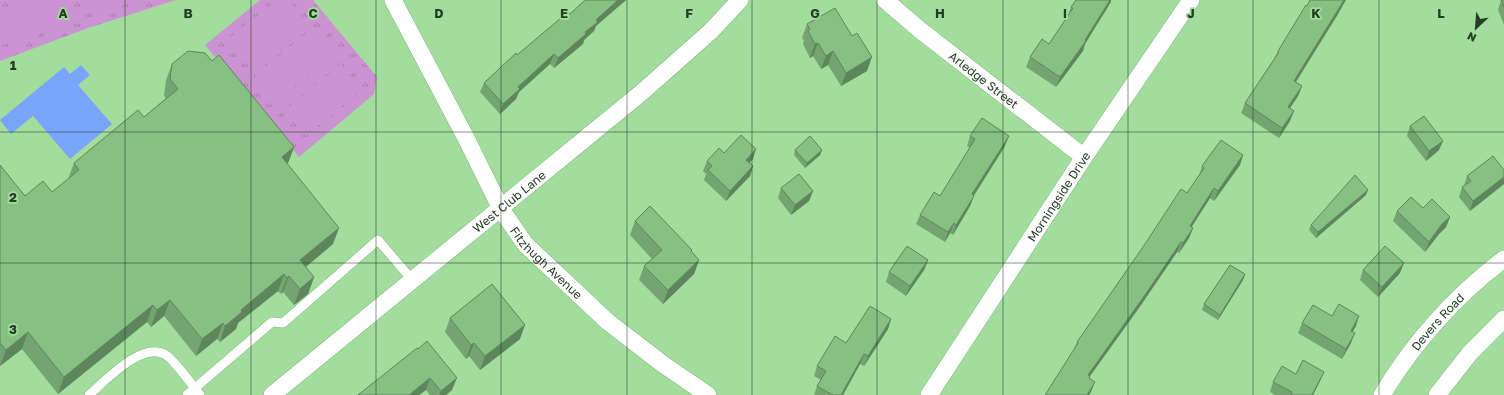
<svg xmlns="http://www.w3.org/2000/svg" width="1504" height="395" viewBox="0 0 1504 395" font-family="'Golos Text',sans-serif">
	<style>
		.grass { fill: url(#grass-tufts) }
		.pitch { fill: #cc93d3 }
		.water { fill: #79a6fc }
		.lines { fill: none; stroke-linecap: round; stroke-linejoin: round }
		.service-casing { stroke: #7cb578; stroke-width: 10 }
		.minor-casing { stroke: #7cb578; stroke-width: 18 }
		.service { stroke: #fff; stroke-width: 9 }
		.minor { stroke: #fff; stroke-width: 17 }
		.wall { fill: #74a571 }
		.shaded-wall { fill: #5e865c }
		.building { fill: #87c083; stroke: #5e865c }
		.grid { fill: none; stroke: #253d24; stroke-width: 1; stroke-opacity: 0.55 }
		.labels { text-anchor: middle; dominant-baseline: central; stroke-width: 3.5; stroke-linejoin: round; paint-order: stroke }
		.street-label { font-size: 12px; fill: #253d24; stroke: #a2dd9e }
		.grid-label { font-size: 13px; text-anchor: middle; font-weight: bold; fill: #253d24; stroke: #a2dd9e; stroke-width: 3.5; stroke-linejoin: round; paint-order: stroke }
	</style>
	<defs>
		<pattern id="grass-tufts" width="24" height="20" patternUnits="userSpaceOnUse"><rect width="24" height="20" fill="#cc93d3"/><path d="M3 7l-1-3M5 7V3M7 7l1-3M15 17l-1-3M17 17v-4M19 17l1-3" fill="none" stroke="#a579ab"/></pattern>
	</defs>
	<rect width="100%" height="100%" fill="#a2dd9e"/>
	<g class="grass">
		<path d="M0 0H176L88 28 0 61Z"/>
		<path d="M260 0H313L377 77 374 94 299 157 205 45Z"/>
	</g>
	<g class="pitch">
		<path d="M33 0H58L66 24 0 46V11Z"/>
		<path d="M96 0H138L101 13Z"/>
		<path d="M277 0H288L305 20 249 66 227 40Z"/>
		<path d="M312 29 333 55 277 101 255 75Z"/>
		<path d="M341 64 362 90 306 136 285 110Z"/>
	</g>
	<path class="water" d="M81 65 90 75 78 85 112 124 70 159 33 116 11 134 0 120 64 67 70 74Z"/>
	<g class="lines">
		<defs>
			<g id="service">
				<path d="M89 395C105 381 143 340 166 355 176 362 192 385 200 395"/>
				<path d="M187 395 272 322 283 323 378 240 413 281"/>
			</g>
			<g id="minor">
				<path id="s1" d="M393 0 466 138 501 209 525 244 608 322 664 365 708 395"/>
				<path id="s2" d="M885 0 920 30 1084 157"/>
				<path id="s3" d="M272 395 641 93 711 31 740 0"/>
				<path id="s4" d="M929 395 1084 157 1191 0"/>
				<path id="s5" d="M1382 395C1413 343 1456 295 1504 259"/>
				<path d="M1437 395 1470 353 1504 319"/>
			</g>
		</defs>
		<use href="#service" class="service-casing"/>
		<use href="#minor" class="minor-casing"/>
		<use href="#service" class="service"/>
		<use href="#minor" class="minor"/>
	</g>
	<g class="wall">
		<path d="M585 0H626L596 26 594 31 584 40 583 44 554 68 550 64 519 92 516 99 500 114 480 92 484 83 570 14Z"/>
		<path d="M1076 0H1111L1085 44 1083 51 1056 87 1026 67 1030 57 1049 44 1068 16 1071 7Z"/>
		<path d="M1501 0H1504V25L1498 10Z"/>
		<path d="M1338 14 1296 82 1302 86 1298 96 1290 108V121L1279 138 1241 113 1245 103 1274 59 1278 51Z"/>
		<path d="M807 24 867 71 841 86 828 65 821 69 813 56 810 58 803 44 804 41 802 38Z"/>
		<path d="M212 61 294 147 288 163 287 164 333 244 305 267 314 277 308 294 294 305 283 292 281 294 278 291 238 323 236 329 220 342 217 339 196 356 164 316 151 327 147 322 58 394 22 349 0 366V165L25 196 52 192 68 179 74 163 144 117 166 98 164 96 166 80 172 64Z"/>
		<path d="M1410 126 1439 150 1426 161 1407 136Z"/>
		<path d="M970 136 1005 146 974 196 970 206 953 235 950 233 945 242 916 224 920 215 940 196 970 148 967 146Z"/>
		<path d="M795 150H822L820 155 805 168 794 155Z"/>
		<path d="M724 153 753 159 749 163 753 166 750 176 726 201 704 180 706 174 703 171 707 161Z"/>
		<path d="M1243 155 1240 165 1214 201 1210 198 1191 227 1193 228 1189 238 1179 253 1177 252 1141 305 1090 376 1089 378 1091 392 1074 349 1077 342 1187 193 1199 176 1202 166Z"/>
		<path d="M1504 170V184L1470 211 1459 197 1462 187 1464 186 1467 176Z"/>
		<path d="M781 188 813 191 809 201 791 215 778 198Z"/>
		<path d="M1366 195 1316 238 1309 230 1311 225Z"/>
		<path d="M1397 211 1450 217 1446 227 1439 234 1425 252 1393 221Z"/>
		<path d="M635 221 692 250 691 252 699 260 694 274 663 304 639 280 644 266 652 259 630 235Z"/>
		<path d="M928 260 924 270 906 296 886 282 889 272Z"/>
		<path d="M1363 270 1400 273 1378 297 1360 280Z"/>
		<path d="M1245 274 1243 280 1218 320 1202 310 1204 304Z"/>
		<path d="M1332 316 1356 326 1352 332 1351 343 1342 359 1298 333 1302 323Z"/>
		<path d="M450 318 520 339 480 370 469 356 466 359 445 332Z"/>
		<path d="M891 319 888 329 864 366 860 364 843 395H814L817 386 821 380 814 376 817 366 846 343Z"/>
		<path d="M418 349 452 390 446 395H430L426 390 419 395H358Z"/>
		<path d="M1324 372 1320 381 1313 395H1275L1270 392 1273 382 1296 374Z"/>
	</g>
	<g class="shaded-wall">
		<path d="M618 0H626L596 26 594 31 584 40 583 44 554 68 558 58 585 32 596 20Z"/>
		<path d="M1110 0H1111V2L1085 44 1083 51 1056 87 1060 77 1085 40Z"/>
		<path d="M1344 0H1346L1338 14 1290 91 1294 81Z"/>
		<path d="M818 43 813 56 810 58 815 44Z"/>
		<path d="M833 51 828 65 821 69 826 56Z"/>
		<path d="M554 54 550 64 519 92 516 99 500 114 503 104 518 87Z"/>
		<path d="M872 57 867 71 841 86 846 73Z"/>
		<path d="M1302 86 1298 96 1284 117 1288 107Z"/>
		<path d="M1294 111 1290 121 1279 138 1282 128Z"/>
		<path d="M1009 136 1005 146 968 204 972 194Z"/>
		<path d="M1443 141 1439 150 1426 161 1429 151Z"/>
		<path d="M294 147 288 163 276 174 282 157Z"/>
		<path d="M756 149 753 159 743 170 746 160Z"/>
		<path d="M822 150 820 155 805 168 807 163Z"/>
		<path d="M1243 155 1240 165 1214 201 1218 191Z"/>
		<path d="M753 166 750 176 726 201 730 191Z"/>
		<path d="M1504 177V184L1470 211 1473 201Z"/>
		<path d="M1214 188 1210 198 1186 236 1190 226Z"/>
		<path d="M1368 190 1366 195 1316 238 1318 232Z"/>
		<path d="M813 191 809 201 791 215 795 205Z"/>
		<path d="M974 196 970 206 953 235 956 225Z"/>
		<path d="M1450 217 1446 227 1439 234 1425 252 1429 242 1442 224Z"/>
		<path d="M954 223 950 233 945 242 948 232Z"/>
		<path d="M339 228 333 244 294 277 300 260Z"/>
		<path d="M1193 228 1189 238 1179 253 1183 243Z"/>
		<path d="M1181 242 1177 252 1141 305 1090 376 1086 386 1088 375Z"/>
		<path d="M699 260 694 274 663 304 668 290Z"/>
		<path d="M928 260 924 270 906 296 910 286Z"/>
		<path d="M1404 263 1400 273 1378 297 1382 287Z"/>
		<path d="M284 274 278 291 238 323 236 329 220 342 225 326 241 310Z"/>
		<path d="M1245 274 1243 280 1218 320 1220 315Z"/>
		<path d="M289 276 283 292 281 294 287 278Z"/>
		<path d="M314 277 308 294 294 305 300 289Z"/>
		<path d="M170 300 164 316 151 327 157 310Z"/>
		<path d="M153 305 147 322 58 394 64 377Z"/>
		<path d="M1359 316 1356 326 1347 341 1351 331Z"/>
		<path d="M891 319 888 329 864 366 868 356Z"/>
		<path d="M223 323 217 339 196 356 202 339Z"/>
		<path d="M525 325 520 339 480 370 485 356Z"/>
		<path d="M28 332 22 349 0 366 6 350Z"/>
		<path d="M1355 333 1351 343 1342 359 1346 349Z"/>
		<path d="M474 343 469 356 466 359 471 345Z"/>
		<path d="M864 354 860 364 843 395H841Z"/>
		<path d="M1324 372 1320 381 1313 395H1312Z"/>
		<path d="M430 378 426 390 419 395H409Z"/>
		<path d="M457 378 452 390 446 395H439L441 391Z"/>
		<path d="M1095 382 1091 392 1089 395H1087Z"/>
	</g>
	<g class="building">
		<path d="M585 0H618L596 20 598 22 585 32 586 34 558 58 554 54 518 87 520 89 503 104 484 83 516 53 517 55 568 12 570 14Z"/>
		<path d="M1076 0H1110L1085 40 1086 41 1060 77 1030 57 1042 39 1049 44 1073 8 1071 7Z"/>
		<path d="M1310 0H1344L1294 81 1302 86 1288 107 1294 111 1282 128 1245 103 1279 52 1278 51 1306 5 1307 6Z"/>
		<path d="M1501 0H1504V7Z"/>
		<path d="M835 8 852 36 857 33 872 57 846 73 833 51 826 56 818 43 815 44 808 31 810 29 807 24Z"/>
		<path d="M188 51 205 53 212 61 219 55 294 147 282 157 339 228 300 260 314 277 300 289 289 276 287 278 284 274 241 310 242 312 225 326 223 323 202 339 170 300 157 310 153 305 64 377 28 332 6 350 0 343V165L25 196 43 181 52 192 79 170 74 163 138 110 144 117 178 89 170 79 172 64Z"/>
		<path d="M1424 116 1443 141 1429 151 1410 126Z"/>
		<path d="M982 118 1009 136 972 194 974 196 956 225 954 223 948 232 920 215 934 192 940 196 975 139 970 136Z"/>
		<path d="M741 135 756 149 746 160 753 166 730 191 708 170 712 166 707 161 719 148 724 153Z"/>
		<path d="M810 136 822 150 807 163 795 150Z"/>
		<path d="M1221 140 1243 155 1218 191 1214 188 1190 226 1193 228 1183 243 1181 242 1145 295 1088 375 1090 376 1089 378 1095 382 1087 395H1045L1078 343 1077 342 1143 247 1181 189 1187 193 1204 168 1202 166Z"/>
		<path d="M1493 156 1504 170V177L1473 201 1462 187 1471 181 1467 176Z"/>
		<path d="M799 174 813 191 795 205 781 188Z"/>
		<path d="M1355 175 1368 190 1318 232 1311 225Z"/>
		<path d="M1411 197 1423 208 1432 199 1450 217 1442 224 1429 242 1397 211Z"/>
		<path d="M650 206 692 250 691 251 699 260 668 290 644 266 662 250 635 221Z"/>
		<path d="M907 246 928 260 910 286 889 272Z"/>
		<path d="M1385 246 1404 263 1382 287 1363 270Z"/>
		<path d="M1230 265 1245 274 1220 315 1204 304Z"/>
		<path d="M492 284 525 325 485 356 474 343 471 345 450 318Z"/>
		<path d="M1339 304 1359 316 1351 331 1355 333 1346 349 1302 323 1313 305 1332 316Z"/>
		<path d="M870 306 891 319 868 356 864 354 841 395H833L817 386 826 371 817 366 835 336 846 343Z"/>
		<path d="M427 341 457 378 441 391 430 378 409 395H358L417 348 418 349Z"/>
		<path d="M1303 360 1324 372 1312 395H1291L1292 392 1273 382 1282 366 1296 374Z"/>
	</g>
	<path class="grid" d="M125 0V395M251 0V395M376 0V395M501 0V395M627 0V395M752 0V395M877 0V395M1003 0V395M1128 0V395M1253 0V395M1379 0V395M0 132H1504M0 263H1504"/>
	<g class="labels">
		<g class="street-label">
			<text stroke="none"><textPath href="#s2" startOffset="127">Arledge Street</textPath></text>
			<text stroke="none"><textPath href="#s4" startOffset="237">Morningside Drive</textPath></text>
			<text stroke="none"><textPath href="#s3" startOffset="306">West Club Lane</textPath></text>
			<text stroke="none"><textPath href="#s1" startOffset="306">Fitzhugh Avenue</textPath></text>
			<text stroke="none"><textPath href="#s5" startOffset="92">Devers Road</textPath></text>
		</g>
	</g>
	<g class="grid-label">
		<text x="63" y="18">A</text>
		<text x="188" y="18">B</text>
		<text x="313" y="18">C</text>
		<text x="439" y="18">D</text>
		<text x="564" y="18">E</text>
		<text x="689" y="18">F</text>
		<text x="815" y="18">G</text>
		<text x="940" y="18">H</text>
		<text x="1065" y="18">I</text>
		<text x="1191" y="18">J</text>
		<text x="1316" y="18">K</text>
		<text x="1441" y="18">L</text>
		<text x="13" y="70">1</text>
		<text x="13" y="202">2</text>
		<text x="13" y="334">3</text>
	</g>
	<g transform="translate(1476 28) rotate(206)" stroke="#a2dd9e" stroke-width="3" paint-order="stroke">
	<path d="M0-3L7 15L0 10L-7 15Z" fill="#253d24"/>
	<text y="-6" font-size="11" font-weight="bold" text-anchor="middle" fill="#253d24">N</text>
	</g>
</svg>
